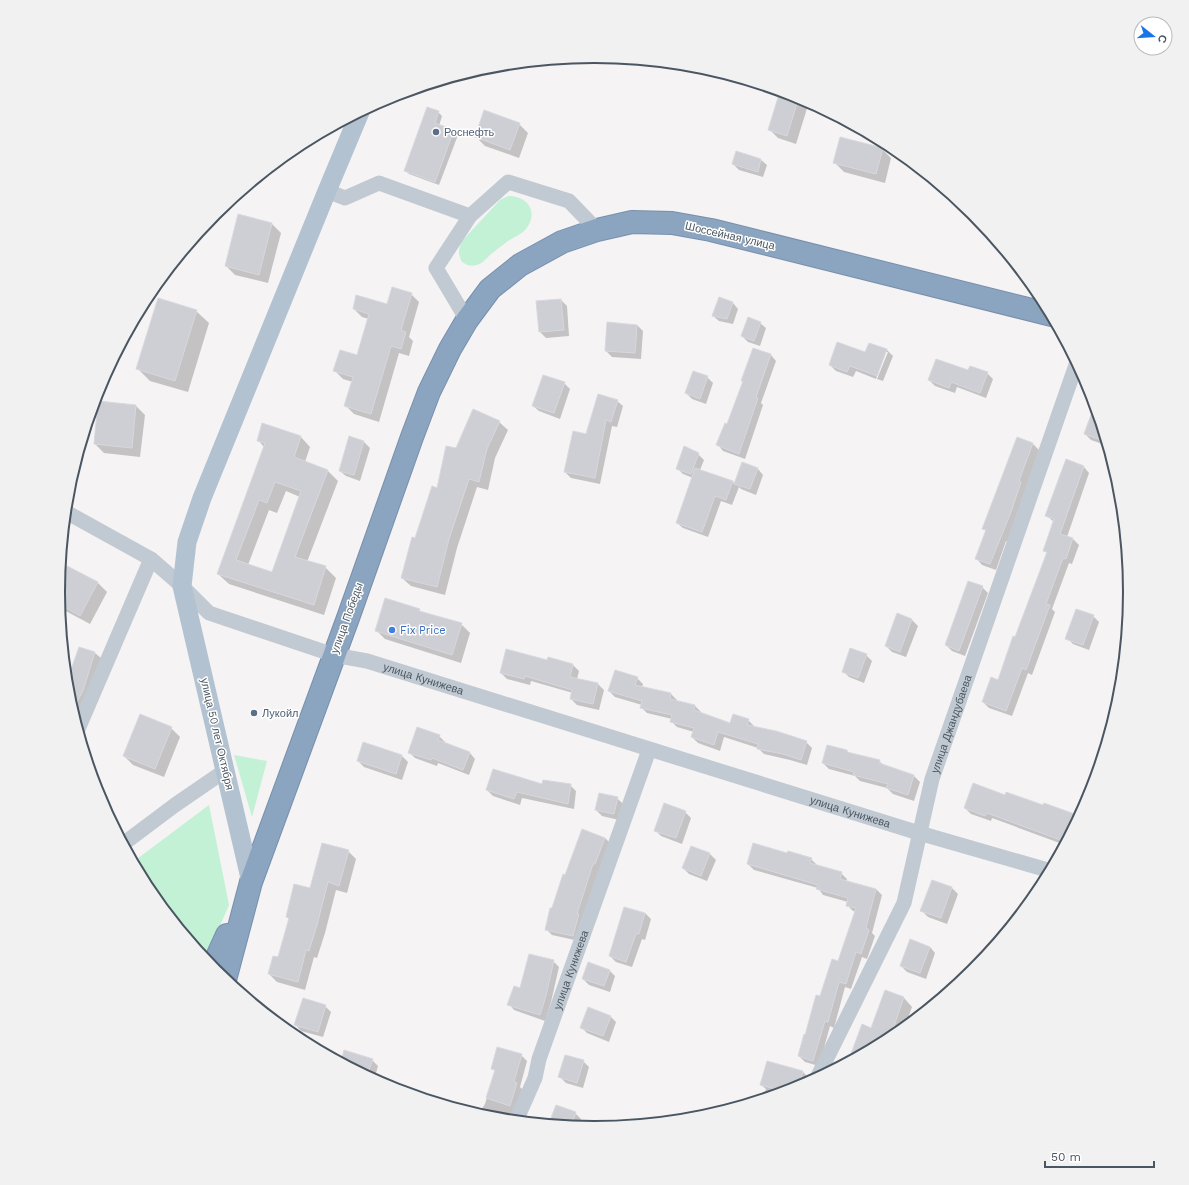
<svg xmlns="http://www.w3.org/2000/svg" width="1189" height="1185" viewBox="0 0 1189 1185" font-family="'Work Sans',sans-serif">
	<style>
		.green { fill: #c3f1d5 }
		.shadow { fill: #0003; fill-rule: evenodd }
		.building { fill: #cdcfd5; stroke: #d7d9de; fill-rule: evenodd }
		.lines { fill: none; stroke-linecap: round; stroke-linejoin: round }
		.highway-casing { stroke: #7690ad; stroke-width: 24 }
		.minor { stroke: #c1cad2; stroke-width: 15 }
		.major { stroke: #b3c2d1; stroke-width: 19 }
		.highway { stroke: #8ba5c1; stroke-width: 22 }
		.service-dot { fill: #5c6f8a; stroke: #fff; stroke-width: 1.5 }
		.shop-dot { fill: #3f7fe0; stroke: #fff; stroke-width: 1.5 }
		.labels { text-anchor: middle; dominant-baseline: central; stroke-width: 3; stroke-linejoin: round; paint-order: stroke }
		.service-label { font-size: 11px; fill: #4e5e75; stroke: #fff; text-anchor: start }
		.street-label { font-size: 11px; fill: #4a5661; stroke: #fff }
		.shop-label { font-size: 11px; fill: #366cbe; stroke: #fff; text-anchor: start }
		.rim { fill: none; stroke: #4a5661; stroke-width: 2 }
	</style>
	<rect width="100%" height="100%" fill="#f5f3f3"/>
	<g class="green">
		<path d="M508 196C528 196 539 212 526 229 522 234 514 237 508 241 502 245 497 250 491 254 487 258 482 264 476 265 471 267 467 265 462 262 458 254 458 249 462 241L500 200Z"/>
		<path d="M234 755 267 761 252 817Z"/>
		<path d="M209 805 229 905 205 960 148 890 133 862Z"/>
	</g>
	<g class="shadow">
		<path d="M781 91 800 97 809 102 796 144 778 138 769 129Z"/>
		<path d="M438 112 442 116 439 126 454 131 458 135 439 185 409 174 406 170Z"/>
		<path d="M519 124 528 133 519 158 485 146 476 137Z"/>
		<path d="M882 149 891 158 885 183 844 172 835 163Z"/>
		<path d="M761 160 767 165 763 177 739 170 733 164Z"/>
		<path d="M272 224 281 233 268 283 235 275 226 266Z"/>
		<path d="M411 294 419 302 409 337 413 341 409 356 399 353 379 422 354 414 346 406 353 382 343 379 335 371 358 356 369 319 362 317 354 309 388 305Z"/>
		<path d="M561 300 567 306 569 336 546 338 540 332 537 302Z"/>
		<path d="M733 303 738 309 733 324 719 321 713 316Z"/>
		<path d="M196 311 209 323 188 392 150 381 137 368Z"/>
		<path d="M760 323 766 328 760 346 748 342 742 336Z"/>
		<path d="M637 325 643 331 641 359 612 357 606 351Z"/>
		<path d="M870 344 887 350 893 356 883 381 877 379 888 352H885L876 379 856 371 853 377 836 371 830 365 866 354Z"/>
		<path d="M771 355 776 361 761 403 763 405 745 459 723 451 718 445 728 425 744 382 742 380Z"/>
		<path d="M969 372 987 373 993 379 986 398 957 387 955 393 935 386 929 380Z"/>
		<path d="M707 377 713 383 706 404 692 399 686 393Z"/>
		<path d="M564 383 570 389 560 419 539 411 533 406Z"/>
		<path d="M617 401 623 406 617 427 612 426 600 484 571 478 565 472 587 435Z"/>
		<path d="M136 406 145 415 140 457 104 453 95 444Z"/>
		<path d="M1096 406 1108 446 1091 440 1085 434Z"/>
		<path d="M499 422 508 430 495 458 488 490 477 487 457 548 445 595 411 586 402 578 437 489 456 449Z"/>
		<path d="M300 436 310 447 305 462 328 471 338 481 307 562 325 567 336 578 324 615 229 584 218 574 265 448 258 440ZM286 491 300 497 272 573 248 565 269 510 277 513Z"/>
		<path d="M1017 438 1033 444 1039 450 1008 542 1006 541 996 570 982 565 977 559 986 532 984 529Z"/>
		<path d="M364 442 370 448 360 481 346 476 340 471Z"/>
		<path d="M698 454 704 460 700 470 733 482 735 484 743 463 758 469 763 475 756 495 741 489 739 487 732 505 721 501 708 537 683 528 677 523 693 478 683 474 677 468Z"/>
		<path d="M1084 467 1089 473 1067 537 1073 539 1079 545 1072 564 1069 563 1052 609 1055 612 1032 675 1028 673 1012 716 989 708 983 702 998 681 1048 554 1044 550 1054 522 1047 516Z"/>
		<path d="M68 567 98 583 107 592 90 624 60 608 58 592 59 583Z"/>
		<path d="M982 587 988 593 965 656 952 651 946 645Z"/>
		<path d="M419 610 421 612 461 624 470 633 461 663 385 639 376 630Z"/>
		<path d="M898 615 912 620 918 626 906 657 892 652 886 646Z"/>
		<path d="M1093 616 1099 622 1089 650 1073 644 1067 638Z"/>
		<path d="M80 648 95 653 101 658 76 722 68 697 67 684Z"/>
		<path d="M866 655 872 661 864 683 849 677 843 671Z"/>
		<path d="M548 658 573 665 579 671 577 679 598 684 604 690 599 710 577 705 571 699 573 693 531 681 530 685 507 679 501 673 548 661Z"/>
		<path d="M637 678 643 684 642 687 671 694 677 700 676 702 695 706 701 712 700 713 731 724 748 720 754 726 753 728 806 742 812 748 807 765 790 760 764 754 758 748 724 737 720 751 698 743 692 737 694 732 677 727 671 721 672 719 647 713 641 707 642 705 615 697 609 691Z"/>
		<path d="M171 728 180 737 164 777 133 765 124 756Z"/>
		<path d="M439 736 445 742 444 743 470 753 475 759 469 775 438 763 437 766 415 758 409 752Z"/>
		<path d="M364 743 402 756 408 762 402 780 364 767 358 761Z"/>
		<path d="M847 751 849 753 879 761 885 766 914 776 920 782 914 801 893 794 887 788 860 781 855 776 829 769 823 763Z"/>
		<path d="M570 785 576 791 574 809 522 798 520 805 493 796 487 790Z"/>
		<path d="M1006 796 1044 806 1045 804 1080 817 1065 845 992 818 991 821 971 814 965 808Z"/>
		<path d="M617 798 623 804 619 820 602 816 596 810Z"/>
		<path d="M685 812 691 818 682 844 661 836 655 830Z"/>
		<path d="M605 838 611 844 579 941 552 935 546 929 552 910 566 876Z"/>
		<path d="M692 847 710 854 716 860 707 881 689 874 683 868Z"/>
		<path d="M348 851 356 859 347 893 336 890 325 933 317 958 314 957 305 990 277 982 269 974 279 958 289 919 287 917 311 889Z"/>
		<path d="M811 859 817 865 841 873 847 879 846 882 876 889 882 895 872 933 875 936 867 959 862 957 851 989 845 987 834 1028 830 1026 819 1066 805 1062 799 1056 821 997 839 962 856 912 853 911 847 905 848 902 823 895 818 888 754 870 748 864Z"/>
		<path d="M932 881 952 888 958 894 947 924 928 917 922 911Z"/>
		<path d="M1019 910 1023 912 1015 921Z"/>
		<path d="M645 913 651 919 645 940 642 939 632 967 616 962 610 956Z"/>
		<path d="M930 947 935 953 926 979 907 972 901 966Z"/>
		<path d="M553 961 559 967 551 1002 545 1021 514 1010 509 1004 521 989Z"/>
		<path d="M609 970 615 976 610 992 589 985 583 979Z"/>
		<path d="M885 991 904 998 912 1007 904 1029 892 1039 850 1062 863 1026 872 1029Z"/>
		<path d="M325 1006 331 1012 323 1037 301 1031 296 1025Z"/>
		<path d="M611 1017 616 1022 609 1042 587 1033 581 1027Z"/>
		<path d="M275 1021 280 1023 285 1029Z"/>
		<path d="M345 1051 372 1060 378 1066 374 1080 341 1063Z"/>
		<path d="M521 1055 527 1061 520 1087 523 1090 515 1110 508 1120 490 1119 478 1115 485 1104 495 1071 492 1068Z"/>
		<path d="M583 1061 589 1067 583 1088 566 1083 560 1077Z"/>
		<path d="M803 1072 810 1079 809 1083 800 1088 763 1099 766 1089 761 1085Z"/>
		<path d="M575 1113 581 1119 578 1127 553 1125 550 1122Z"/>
	</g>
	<g class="building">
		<path d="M780 91 799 97 787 136 768 130Z"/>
		<path d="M427 107 439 111 435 123 454 130 435 182 404 171Z"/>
		<path d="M484 110 520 123 510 150 475 137Z"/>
		<path d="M840 137 883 148 876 174 833 163Z"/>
		<path d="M736 151 761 159 758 172 732 164Z"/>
		<path d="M238 214 272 223 259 275 225 266Z"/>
		<path d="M392 287 412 293 401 330 406 332 401 349 391 346 371 414 344 406 353 377 333 371 340 350 357 355 369 314 353 309 356 295 387 304Z"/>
		<path d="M719 297 733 302 727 319 712 316Z"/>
		<path d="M158 298 197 310 175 381 136 369Z"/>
		<path d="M561 299 564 330 539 332 536 301Z"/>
		<path d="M748 317 761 322 754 341 741 336Z"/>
		<path d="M607 322 637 325 635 353 605 351Z"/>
		<path d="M837 342 865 352 869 343 887 349 877 376 850 366 847 372 829 365Z"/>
		<path d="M753 348 771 354 756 397 758 398 739 454 716 445 725 423 727 424 743 381H741Z"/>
		<path d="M936 359 968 370 970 366 988 372 980 393 951 382 949 388 928 380Z"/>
		<path d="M693 371 708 376 700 399 685 393Z"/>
		<path d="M543 375 565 382 554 413 532 406Z"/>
		<path d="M598 394 618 400 611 422 606 420 595 478 564 472 573 431 586 434Z"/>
		<path d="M98 401 136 405 132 448 94 444Z"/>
		<path d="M1095 404 1107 442 1084 434Z"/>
		<path d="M473 409 500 421 487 449 479 482 469 479 449 539 437 587 401 578 412 537 415 538 432 486 437 488 446 446 456 448Z"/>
		<path d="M262 423 301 436 294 457 328 470 295 557 326 566 314 605 217 574 265 443 257 441ZM275 482 301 491 272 572 236 560 259 500 267 503Z"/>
		<path d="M349 436 364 441 354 475 339 471Z"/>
		<path d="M1017 437 1033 443 1019 481 1021 482 1011 512 990 564 975 559 986 530 982 529Z"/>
		<path d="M684 446 699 453 691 474 676 469Z"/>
		<path d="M1066 459 1084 466 1060 534 1073 538 1066 559 1063 558 1046 604 1050 605 1026 670 1022 668 1006 711 982 702 991 677 998 680 1013 636 1015 637 1047 552 1043 551 1054 519 1045 516Z"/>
		<path d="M742 462 758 468 750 489 734 484Z"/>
		<path d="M695 468 733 481 726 500 715 496 702 532 676 523Z"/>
		<path d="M67 566 98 582 80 616 59 604 58 592 59 581Z"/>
		<path d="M968 581 983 586 959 651 945 645Z"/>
		<path d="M385 598 420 609 419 611 462 623 452 655 375 631Z"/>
		<path d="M1076 609 1094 615 1083 645 1065 639Z"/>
		<path d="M897 613 912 619 900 652 885 646Z"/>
		<path d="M79 647 95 652 83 691 72 711 68 697 67 681Z"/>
		<path d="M850 648 867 654 858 678 842 672Z"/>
		<path d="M506 649 547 660 548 657 573 664 570 677 598 683 593 704 570 699 572 690 525 676 524 679 500 673Z"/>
		<path d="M615 670 638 677 635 685 671 693 670 699 695 705 694 710 730 723 733 714 749 719 747 725 776 731 807 741 801 760 783 754 757 749 758 744 718 732 714 745 691 737 694 728 670 722 672 715 640 708 642 701 608 691Z"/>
		<path d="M140 714 172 727 155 769 123 756Z"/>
		<path d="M417 727 440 735 438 740 470 752 463 770 432 758 431 760 408 753Z"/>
		<path d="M363 742 402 755 396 774 357 761Z"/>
		<path d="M827 745 847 750V752L880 760 879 763 914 775 908 795 886 788 888 784 853 775 854 772 822 763Z"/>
		<path d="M493 769 542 784 543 780 571 784 568 804 517 792 514 799 486 790Z"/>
		<path d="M973 783 1005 795 1006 792 1043 805 1044 803 1080 816 1066 842 987 813 985 816 964 808Z"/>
		<path d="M599 793 618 797 614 814 595 810Z"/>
		<path d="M664 803 686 811 676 838 654 831Z"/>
		<path d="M582 829 605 838 595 864H593L577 914H579L573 936 545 930 550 908H552L563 874 565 875Z"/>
		<path d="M322 843 349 850 339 886 328 882 317 925 309 951 306 950 298 982 268 974 273 956 278 957 289 918 286 917 294 884 310 888Z"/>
		<path d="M753 843 787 853 788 851 812 858 810 863 842 872 840 879 876 889 866 928 869 930 861 954 856 952 846 984 839 982 828 1022 825 1021 813 1061 798 1056 804 1034 805 1035 816 995 820 996 832 959 838 961 856 908 846 906 848 898 816 889 818 885 747 864Z"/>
		<path d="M691 846 710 853 701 876 682 868Z"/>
		<path d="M932 880 952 887 941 918 920 911Z"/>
		<path d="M624 907 645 913 639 934H636L626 962 609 956Z"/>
		<path d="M910 939 930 947 920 973 900 966Z"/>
		<path d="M529 954 554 960 546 996 540 1015 507 1005 514 986 520 988Z"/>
		<path d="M588 962 610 970 604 986 582 979Z"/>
		<path d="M885 990 904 997 889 1041 848 1062 862 1024 871 1028Z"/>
		<path d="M303 998 326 1005 318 1032 294 1025Z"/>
		<path d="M588 1007 611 1016 603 1036 580 1028Z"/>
		<path d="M497 1047 522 1054 514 1082 517 1083 510 1106 486 1098 495 1070 491 1069Z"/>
		<path d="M344 1050 373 1059 367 1076 341 1062Z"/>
		<path d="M565 1055 584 1060 577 1083 558 1077Z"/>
		<path d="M767 1061 803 1071 798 1089 786 1092 760 1085Z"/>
		<path d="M556 1105 576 1112 571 1127 557 1125 549 1123Z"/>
	</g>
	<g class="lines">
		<defs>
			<g id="highway">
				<path d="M212 968 227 935"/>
				<path d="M225 980 251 882 348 618 412 437 429 392 450 349 467 320 490 289 520 265 562 242 597 230 632 222 672 223 711 230 1052 315"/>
			</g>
		</defs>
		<use href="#highway" class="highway-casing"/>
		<g class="minor">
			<path d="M327 191 345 198 379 183 470 216 508 182 569 201 597 230"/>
			<path d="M467 320 436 268 470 216"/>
			<path id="s1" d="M66 512 151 559 182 586 209 613 334 655 367 661 919 833 1051 871"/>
			<path d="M78 729 151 559"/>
			<path d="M123 844 175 805 226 770"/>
			<path id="s2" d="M816 1080 904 903 932 779 1077 362"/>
			<path id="s3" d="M516 1121 535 1078 539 1059 649 750"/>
		</g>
		<path class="major" d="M251 882 182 586 187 542 202 498 327 191 360 112"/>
		<use href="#highway" class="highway"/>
	</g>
	<g class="service-dot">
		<circle cx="436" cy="132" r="4"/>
		<circle cx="254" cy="713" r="4"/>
	</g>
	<circle class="shop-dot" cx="392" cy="630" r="4"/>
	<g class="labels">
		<g class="service-label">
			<text x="444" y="132">Роснефть</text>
			<text x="262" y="713">Лукойл</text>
		</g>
		<g class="street-label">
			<text transform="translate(730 236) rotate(13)">Шоссейная улица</text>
			<text transform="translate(347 618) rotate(-70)">улица Победы</text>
			<text stroke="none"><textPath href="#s1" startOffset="401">улица Кунижева</textPath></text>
			<text stroke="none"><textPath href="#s2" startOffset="383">улица Джандубаева</textPath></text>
			<text transform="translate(217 734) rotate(77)">улица 50 лет Октября</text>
			<text stroke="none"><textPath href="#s1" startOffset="848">улица Кунижева</textPath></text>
			<text stroke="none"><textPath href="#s3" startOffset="161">улица Кунижева</textPath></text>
		</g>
		<g class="shop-label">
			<text x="400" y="630">Fix Price</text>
		</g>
	</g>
	<path d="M0 0H1189V1185H0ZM65 592a529 529 0 1 1 1058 0a529 529 0 1 1-1058 0Z" fill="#f1f1f2" fill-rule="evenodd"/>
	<path class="rim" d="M65 592a529 529 0 1 1 1058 0a529 529 0 1 1-1058 0Z"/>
	<g transform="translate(1153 36) rotate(107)"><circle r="19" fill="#ffffff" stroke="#b7bbc0"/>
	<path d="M0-3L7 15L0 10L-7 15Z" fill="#1a73e8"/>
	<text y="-6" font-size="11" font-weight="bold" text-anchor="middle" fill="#4a5661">С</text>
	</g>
	<path d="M1045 1161v6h109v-6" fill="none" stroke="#4a5661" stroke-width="2"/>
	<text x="1051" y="1161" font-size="12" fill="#4a5661" stroke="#ffffff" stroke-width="3" paint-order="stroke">50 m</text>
</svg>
